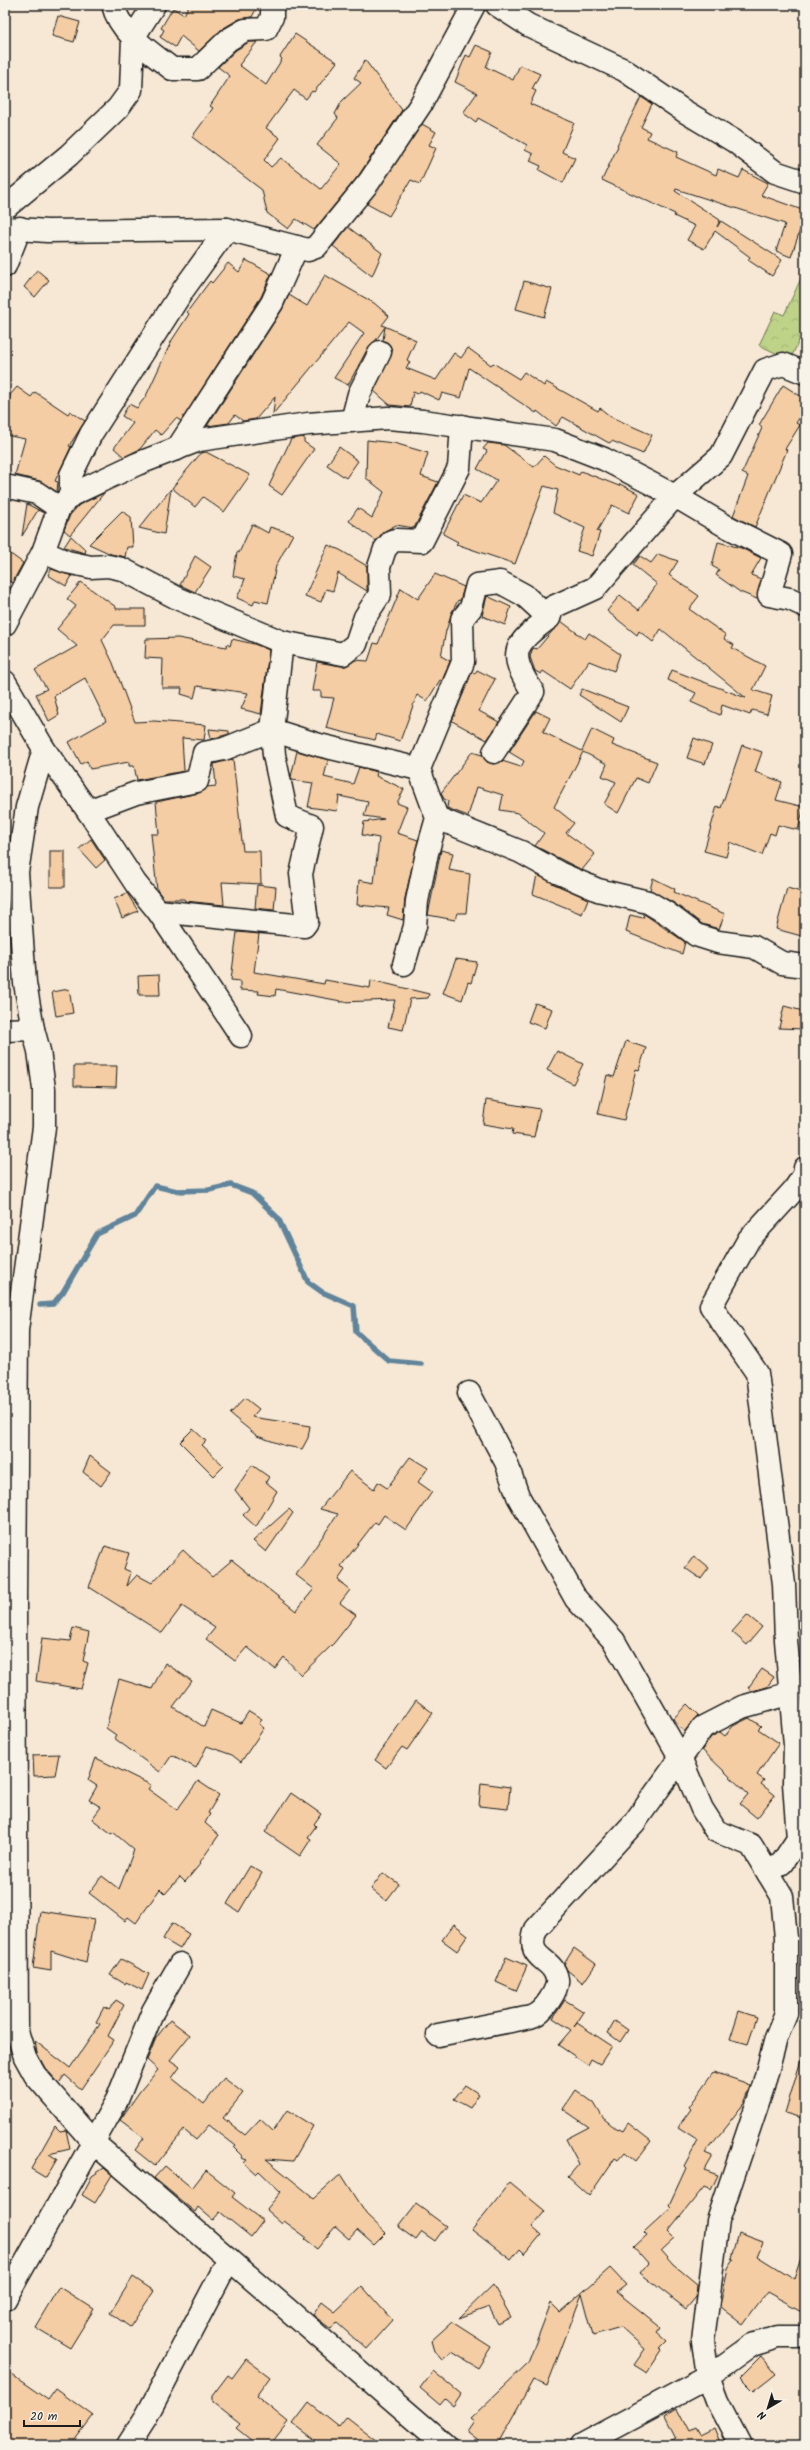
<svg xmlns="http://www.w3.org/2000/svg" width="810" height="2450" viewBox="0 0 810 2450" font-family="Kalam,sans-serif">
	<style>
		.forest { fill: url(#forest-crowns); stroke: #6d7752 }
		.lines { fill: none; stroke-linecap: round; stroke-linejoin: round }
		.stream { stroke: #61849b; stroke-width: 5.5 }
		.building { fill: #f4cda4; stroke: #1c1c1c }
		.minor-casing { stroke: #1c1c1c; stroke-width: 25 }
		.minor { stroke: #f7f3e8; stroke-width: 22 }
	</style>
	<defs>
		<pattern id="forest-crowns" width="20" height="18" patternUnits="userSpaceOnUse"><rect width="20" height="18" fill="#bed288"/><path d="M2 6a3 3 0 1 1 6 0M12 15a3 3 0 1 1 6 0" fill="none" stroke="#a3b475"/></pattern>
	</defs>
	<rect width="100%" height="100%" fill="#f6e8d4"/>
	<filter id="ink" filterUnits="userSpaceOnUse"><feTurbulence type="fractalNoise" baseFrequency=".025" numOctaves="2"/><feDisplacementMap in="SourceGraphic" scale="8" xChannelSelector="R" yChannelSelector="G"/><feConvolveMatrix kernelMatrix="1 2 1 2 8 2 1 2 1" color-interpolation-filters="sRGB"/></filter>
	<g filter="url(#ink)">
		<path class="forest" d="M805 270V328L790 360 759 345 775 311 784 315Z"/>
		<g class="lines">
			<path class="stream" d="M40 1305 53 1304 63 1292 97 1234 135 1216 155 1186 177 1191 209 1190 231 1185 252 1193 278 1218 308 1282 322 1292 354 1306 356 1332 389 1361 421 1364"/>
		</g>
		<g class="building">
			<path d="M189 5H258L252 17 239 19 222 29 199 51 181 36 175 47 160 37 164 30 161 28 173 8 184 15Z"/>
			<path d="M58 16 80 22 74 42 52 36Z"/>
			<path d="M295 34 337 62 314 92 312 91 306 99 294 90 266 128 280 138 264 160 271 167 281 158 321 189 341 164 317 145 338 118 335 114 342 101 361 83 354 78 365 60 402 110 359 175 314 230 296 219 288 229 267 213 262 190 192 137 213 108 210 106 230 76 218 67 236 50 249 42H257L239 65 266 85 282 59 280 57Z"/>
			<path d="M476 45 492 52 486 67 513 80 520 65 540 74 532 89 536 91 530 104 574 123 562 152 575 158 563 183 539 170 541 166 530 161 533 154 525 150 527 145 478 118 476 122 463 113 477 93 455 82 466 55 470 57Z"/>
			<path d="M641 97 652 104 641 127 650 132 647 138 678 152 676 157 716 175 718 169 739 178 743 170 768 183 761 195 805 211V232L800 230 791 257 776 251 785 224 676 189 675 191 720 220 717 227 721 221 782 260 772 276 748 260 750 257 715 231 704 249 687 240 695 226 674 216 675 214 602 180 618 146 617 145Z"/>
			<path d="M422 124 436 132 429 145 436 148 420 184 411 180 389 216 367 204Z"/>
			<path d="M348 227 382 253 372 276 333 246Z"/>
			<path d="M246 260 271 274 261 297 181 421 176 418 161 435 155 430 140 449 124 457 114 448 133 423 122 416 129 404 137 408 146 396 172 340 189 314 187 312 210 281 212 283 228 263 239 272Z"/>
			<path d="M37 270 49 280 35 297 24 287Z"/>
			<path d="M325 275 374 303 389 316 382 325 416 340 407 360 410 362 406 368 436 380 454 353 461 358 468 348 491 365 493 363 519 379 524 372 544 386 546 382 598 411 600 408 611 417 652 435 643 454 612 441 609 443 563 417 556 426 537 411 536 413 469 368 461 398 442 393 439 400 420 391 418 394 413 392 410 407 390 405 374 391 392 352 390 345 383 340 385 327 376 340 369 346 348 385 334 378 364 333 349 322 273 414 275 397 256 419 243 421 235 415 229 423 207 426 282 310 289 295 307 306Z"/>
			<path d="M524 281 552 289 544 317 516 309Z"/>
			<path d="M783 385 805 399V409L796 423 800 425 785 449 787 450 755 527 733 516 748 476 742 473 762 428 759 425Z"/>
			<path d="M17 387 31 397 35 392 68 414 70 411 85 421 69 446 71 447 55 481 58 482 57 492 40 481 15 475 25 439 5 435V424L10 395Z"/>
			<path d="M304 437V442L314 449 282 495 269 486 291 439Z"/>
			<path d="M367 440 394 443 428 453 421 476 438 482 414 528 396 525 383 532 376 541 349 521 358 508 372 518 384 492 366 478Z"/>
			<path d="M488 443 504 445 534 467 544 456 555 465 579 475 581 471 619 486 620 484 639 494 629 513 612 505 597 531 600 532 592 556 577 551 585 528 553 513 558 490 544 486 515 564 456 544 458 542 443 534 463 495 481 503 497 480 477 469 487 451 483 449Z"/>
			<path d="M339 447 358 461 346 478 327 465Z"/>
			<path d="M206 452 250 475 224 512 203 497 195 507 172 488 201 453Z"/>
			<path d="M171 489 164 534 139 528Z"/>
			<path d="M104 493 70 535 64 530 70 515 79 505Z"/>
			<path d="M27 504 44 513 38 510 22 536Z"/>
			<path d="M122 511 131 517 133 547H127L125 557 111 554 89 544Z"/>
			<path d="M252 524 268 533 270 527 293 534 276 566 268 603 255 600 253 605 237 598 245 579 233 576 237 552 239 553Z"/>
			<path d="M71 536 86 550 85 553 64 547Z"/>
			<path d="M718 542 741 548 761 558 751 575 761 579 757 599 740 592 716 575 719 570 712 566Z"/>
			<path d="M328 545 340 550 367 566V591L338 573 333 591 326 589 321 602 305 596Z"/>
			<path d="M5 550 23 563 12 583 5 578Z"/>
			<path d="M658 554 678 561 669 575 699 596 689 609 726 635 724 639 734 645 732 648 765 666 753 690 772 696 767 714 752 710 750 715 722 705 720 715 691 702 696 693 668 680 672 670 746 698 661 629 653 642 639 631 637 635 607 611 620 595 639 610 657 584 633 565 640 556 651 563Z"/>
			<path d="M195 556 211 567 195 592 180 585Z"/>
			<path d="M51 569 72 576 66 586 48 575Z"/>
			<path d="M435 574 464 587 460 601 458 600 452 612 446 631 441 656 450 661 442 681 440 680 427 701 417 695 400 741 377 734 375 740 326 728 334 698 321 697V691H312L317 662 341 666H346L355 660 368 661 374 643 378 644 401 588 418 599Z"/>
			<path d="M81 582 116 607V609H145V625H114L102 640 113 663 135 722 154 721 206 725 204 740 182 738 184 771 137 780 134 766H129V762L90 769 87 761 81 764 69 742 106 721 85 678 54 696 59 715 49 721 36 694 47 689 35 670 77 646 57 629 76 606 67 599Z"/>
			<path d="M487 596 511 607 505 625 482 616Z"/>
			<path d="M561 621 585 639 589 633 620 654 614 671 589 661 570 689 543 671 541 674 535 671 530 657 532 650 534 648 537 649Z"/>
			<path d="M178 638 226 647 227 644 230 646 232 639 254 644 269 650 261 714 241 709 248 693 197 686 194 698 181 694 182 688H162L163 659 145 658 146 639Z"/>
			<path d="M477 670 495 679 479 711 499 722 487 740 452 721 472 672 475 674Z"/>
			<path d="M582 689 628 707 621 722 579 695Z"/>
			<path d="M536 711 550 718 543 732 582 751 592 729 614 740 612 745 657 762 648 783 636 778 618 813 604 804 616 782 602 776 607 764 583 752 554 807 574 823 566 833 595 854 582 870 535 846 544 833 518 813 500 810 503 795 477 787 468 816 447 808 448 801 444 799 441 793 472 752 482 755 487 762 493 764 502 761 521 767 524 761 509 752Z"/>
			<path d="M209 729 229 731V734L211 739Z"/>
			<path d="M694 738 712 745 705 764 687 758Z"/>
			<path d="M742 745 762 752 755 772 782 782 776 800 804 807 798 830 778 825 775 835 770 833 762 855 730 842 726 857 704 851 717 806 721 808Z"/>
			<path d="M297 751 328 760 324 777 353 784 359 767 377 772 376 776 404 789 397 803 407 807 397 833 418 840 405 898 403 920 387 915 389 908 357 905 359 880 374 883 379 838 362 835 364 822 384 819 364 816 368 802 339 796 337 811 308 807 313 783 292 780 291 777Z"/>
			<path d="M233 759 243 851H260L261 884 222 882 224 905 185 901 184 899H164L157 890 151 834H159L156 802 199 793 207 787 216 786 214 764Z"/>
			<path d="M91 839 105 860 96 868 79 849Z"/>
			<path d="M441 850 453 853 449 870 470 874 466 913H457L455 920 428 915Z"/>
			<rect x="50" y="851" width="15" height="36"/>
			<path d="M537 875 588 899 582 914 533 894Z"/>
			<path d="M653 878 675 889 674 892 725 914 719 929 702 924 674 903 650 890Z"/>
			<path d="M257 885 276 887 274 910 255 908Z"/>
			<path d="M787 888 805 893V937L776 929Z"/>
			<path d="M127 893 138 911 122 918 114 899Z"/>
			<path d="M644 914 685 942 682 954 626 932 630 915 643 918Z"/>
			<path d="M237 932 259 934 254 972 324 984 325 980 370 988 371 980 429 994 428 998 410 999 403 1030 388 1027 395 1000 340 1002 341 1001 276 989 275 996 258 994 259 991 240 990V981L231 980Z"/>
			<path d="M456 959 477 962 471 983 468 982 462 1000 443 993Z"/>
			<path d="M159 975 160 995H139L138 976Z"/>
			<path d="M69 989 73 1013 56 1016 52 992Z"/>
			<path d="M535 1003 552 1009 545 1028 528 1022Z"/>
			<path d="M784 1006 803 1011 804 1029 779 1028Z"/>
			<path d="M626 1041 646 1048 639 1070 636 1069 624 1120 598 1114 607 1075 614 1077Z"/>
			<path d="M557 1051 583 1064 573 1084 547 1070Z"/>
			<path d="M74 1066H117L116 1087 74 1086Z"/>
			<path d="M486 1100 540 1109 534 1137 512 1134 513 1129 483 1124Z"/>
			<path d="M245 1398 259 1409 252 1417 310 1426 308 1438 302 1449 286 1446 257 1436 230 1414Z"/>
			<path d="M193 1429 206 1441 202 1445 224 1466 214 1476 180 1442Z"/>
			<path d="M90 1456 111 1472 101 1486 83 1472Z"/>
			<path d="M410 1457 428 1468 418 1482 432 1492 406 1530 384 1515 378 1524 375 1522 341 1566 345 1570 338 1580 350 1590 340 1603 356 1615 334 1643 301 1675 284 1657 275 1669 247 1647 235 1661 206 1639 215 1628 182 1606 162 1633 89 1587 105 1546 129 1553 124 1569 131 1572 127 1586 137 1575 152 1583 183 1550 212 1577 232 1560 296 1611 314 1589 296 1575 338 1514 320 1509 350 1471 374 1489 378 1482 387 1488Z"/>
			<path d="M252 1465 269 1477 266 1482 277 1491 256 1527 243 1515 249 1508 235 1490Z"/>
			<path d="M289 1509 293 1513 266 1552 253 1541Z"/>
			<path d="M694 1556 709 1568 701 1579 685 1568Z"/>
			<path d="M747 1615 762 1627 747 1645 732 1632Z"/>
			<path d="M73 1628 89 1632 83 1661 88 1663 81 1689 36 1681 42 1638 70 1641Z"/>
			<path d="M165 1663 192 1681 173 1707 204 1727 211 1710 241 1723 249 1711 262 1719 259 1724 264 1728 241 1762 232 1755 207 1746 196 1768 172 1755 160 1772 114 1738 116 1735 106 1728 119 1679 152 1689Z"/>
			<path d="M762 1669 774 1677 767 1687 752 1691 748 1688Z"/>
			<path d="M416 1700 433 1713 407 1750 402 1747 386 1768 375 1760Z"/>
			<path d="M687 1704 698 1715 684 1732 673 1719Z"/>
			<path d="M749 1718 761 1726 758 1729 779 1743 757 1775 764 1780 761 1784 775 1795 757 1818 740 1804 748 1794 702 1750 711 1737 720 1732 725 1736 733 1726Z"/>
			<path d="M59 1754 55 1775 34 1776 33 1755Z"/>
			<path d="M96 1758 151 1785 148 1789 177 1810 198 1781 219 1795 208 1813 210 1814 205 1823 219 1835 200 1862 201 1863 185 1882 180 1877 165 1894 160 1889 136 1923 128 1917 125 1921 89 1893 102 1876 119 1889 134 1850 113 1832 112 1834 92 1819 101 1807 89 1800 97 1786 88 1780Z"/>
			<path d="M481 1783 510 1787 508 1809 479 1806Z"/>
			<path d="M291 1793 321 1814 314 1824 316 1826 308 1837 311 1839 300 1856 265 1832Z"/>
			<path d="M250 1866 262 1873 239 1912 227 1904Z"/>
			<path d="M383 1873 399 1884 386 1901 371 1889Z"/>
			<path d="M40 1911 94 1919 86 1962 51 1951V1971L33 1968Z"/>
			<path d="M172 1923 189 1934 180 1949 163 1939Z"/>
			<path d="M454 1924 468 1935 457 1951 442 1940Z"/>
			<path d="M574 1948 596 1964 583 1983 567 1970 564 1964Z"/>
			<path d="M506 1957 527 1966 516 1991 496 1982Z"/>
			<path d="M121 1959 149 1974 142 1990 126 1982 125 1984 110 1975Z"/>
			<path d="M116 2000 124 2005 108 2036 114 2040 81 2089 65 2075 59 2083 45 2068 37 2053 35 2041 70 2068 100 2024 96 2022 104 2007 109 2010Z"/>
			<path d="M565 2000 584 2012 574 2027 577 2023 612 2046 600 2064 591 2059 588 2065 558 2045 571 2030 553 2018Z"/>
			<path d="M739 2011 757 2017 748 2044 730 2039Z"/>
			<path d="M170 2020 190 2035 170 2060 180 2067 172 2078 204 2104 224 2078 243 2093 223 2118 245 2135 260 2119 273 2131 287 2110 313 2126 293 2161 266 2159 314 2198 341 2174 368 2216 386 2233 374 2245 357 2230 349 2239 335 2227 317 2249 305 2240 307 2238 284 2221 282 2224 266 2210 281 2192 259 2171 256 2174 244 2163 247 2160 241 2158 242 2156 234 2148 236 2146 209 2125 196 2140 184 2130 155 2166 135 2150 144 2138 120 2120 140 2091 158 2070 147 2060 156 2038Z"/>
			<path d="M615 2021 628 2030 620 2042 608 2033Z"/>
			<path d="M801 2060 805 2061V2119L785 2113Z"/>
			<path d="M714 2072 743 2082 750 2086 742 2106 705 2153 712 2156 704 2170 718 2175 711 2190 704 2187 668 2232 674 2238 661 2250 674 2265 697 2284 696 2297 686 2309 640 2273 648 2263 634 2247 647 2235 644 2232 671 2207 669 2205 686 2168 684 2166 698 2140 678 2127 691 2109 689 2107Z"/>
			<path d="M465 2085 479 2094 470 2108 454 2099Z"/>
			<path d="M576 2090 594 2103 603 2118 618 2130 619 2129 623 2131 628 2123 651 2141 636 2161 625 2152 618 2160 615 2158 589 2196 568 2177 579 2164 566 2139 589 2127 563 2109Z"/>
			<path d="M55 2126 60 2131 66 2130 70 2149 49 2154 57 2159 46 2178 31 2169Z"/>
			<path d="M165 2166 192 2188 206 2170 235 2193 232 2197 263 2221 251 2237 220 2212 213 2220 198 2207 195 2212 154 2178Z"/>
			<path d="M104 2168 112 2175 95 2203 82 2195 92 2176Z"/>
			<path d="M510 2182 545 2211 532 2227 541 2235 525 2254 520 2249 511 2260 472 2230Z"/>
			<path d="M416 2204 446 2226 435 2241 422 2232 416 2240 398 2227Z"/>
			<path d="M739 2233 763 2242 757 2256 794 2279 802 2255 805 2256V2313L767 2292 743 2324 720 2306 728 2269 734 2260 732 2258Z"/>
			<path d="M610 2268 626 2285 617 2292 660 2327 656 2332 667 2342 660 2349 662 2350 647 2373 634 2365 645 2349 621 2327 593 2335 582 2294 547 2386 533 2380 497 2445H484L467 2432 474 2422 470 2419 528 2363 551 2303 560 2312Z"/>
			<path d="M133 2277 154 2291 130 2327 110 2313Z"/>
			<path d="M493 2285 511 2317 498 2324 489 2307 459 2318Z"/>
			<path d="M362 2286 392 2320 366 2349 336 2322 331 2329 313 2315 322 2302 335 2312Z"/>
			<path d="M59 2287 94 2309 70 2348 35 2327Z"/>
			<path d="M452 2322 491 2347 478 2368 452 2352 442 2360 434 2351 431 2341Z"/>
			<path d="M761 2356 776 2374 754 2391 740 2377Z"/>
			<path d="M246 2359 270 2377 256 2396 288 2422 270 2445H257L236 2428 240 2424 212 2402V2396L228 2375 232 2378Z"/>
			<path d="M5 2370 48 2400 56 2389 93 2416 71 2445H5Z"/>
			<path d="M433 2371 461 2394 453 2406 445 2399 440 2405 420 2388Z"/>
			<path d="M309 2403 339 2427 347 2417 383 2445H321L293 2424Z"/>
			<path d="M678 2408 690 2431 696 2428 700 2435 714 2428 720 2442 712 2445H662L676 2438 665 2416Z"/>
		</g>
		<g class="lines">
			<defs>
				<g id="minor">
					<path d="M113 5C120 34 151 52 172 69H198L228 40 245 30 266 29 272 17V5"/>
					<path d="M497 5 528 25 624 70 684 111 734 141 775 172 805 182"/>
					<path d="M5 208 69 155 118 108 131 90 133 38 154 5"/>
					<path d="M5 228 47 231 227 229 308 250 316 247 369 182 421 104 474 5"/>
					<path d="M5 266 20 228"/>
					<path d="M352 421 359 394 380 352"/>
					<path d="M177 449 272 303 297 247"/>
					<path d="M5 486 37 493 59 508"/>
					<path d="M71 495V475L91 434 183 290 227 229"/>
					<path d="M43 552 67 562 91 567 108 566 122 569 179 599 282 642 343 654 356 644 365 617 380 594 379 567 385 549 392 541 396 540 422 541 459 468 462 426"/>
					<path d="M5 624 43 552 59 508 71 495 137 464 199 440 308 424 388 418 423 421 555 440 604 459 675 496 721 456 765 370 783 364 805 373"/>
					<path d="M5 682 44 749 27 807 17 872 25 983 33 1029 39 1051 44 1089V1127L17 1330 15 1601 17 2031 25 2057 35 2075 94 2143 445 2445"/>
					<path d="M44 749 88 811 136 884 158 911 241 1036"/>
					<path d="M494 752 533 692C507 653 513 645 549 618"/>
					<path d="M88 811 136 793 197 781 204 753 224 749 272 730 319 745 419 769"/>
					<path d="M437 818 521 852 559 873 598 890 648 902 668 914 696 935 718 942 754 947 782 963 805 966"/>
					<path d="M158 911 304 926 307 922 301 874 312 826 287 816 274 755 272 730 282 642"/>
					<path d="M404 964 415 926 417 901 427 853 437 818 419 769 463 662 462 619 471 608 477 585 500 582 524 595 549 618 553 607 595 588 675 496 724 525 781 554 769 595 790 599 805 606"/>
					<path d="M5 1030 33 1029"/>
					<path d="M469 1393 506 1462 518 1496 576 1599 614 1641 680 1757 702 1809 716 1831 751 1845 782 1896 786 1938V2014L776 2038 763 2087 718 2221 703 2341 708 2377 717 2401 740 2445"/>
					<path d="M768 1873 782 1863 798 1839 794 1783 795 1745 786 1640 784 1584 757 1373 711 1306 749 1239 794 1190 804 1175 805 1168"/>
					<path d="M438 2035 521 2019C524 2018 529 2018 533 2016 543 2012 559 1990 557 1979 553 1956 524 1961 536 1929L634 1823 703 1727 742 1707 791 1693"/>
					<path d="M5 2299 117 2100 153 2011 180 1964"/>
					<path d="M128 2445 146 2417 229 2259"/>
					<path d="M581 2445 708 2377 752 2345 777 2337H805"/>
				</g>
			</defs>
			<use href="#minor" class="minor-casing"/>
			<use href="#minor" class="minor"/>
		</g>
	</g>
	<rect width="810" height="2450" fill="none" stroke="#f7f3e8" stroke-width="20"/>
	<rect x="10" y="10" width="790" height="2430" fill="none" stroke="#1c1c1c" stroke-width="1.5" filter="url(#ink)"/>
	<g transform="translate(768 2408) rotate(218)" stroke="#f7f3e8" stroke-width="3" paint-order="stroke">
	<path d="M0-3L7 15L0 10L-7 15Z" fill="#1c1c1c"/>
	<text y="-6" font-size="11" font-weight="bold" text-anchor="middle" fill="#1c1c1c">N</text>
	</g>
	<path d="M24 2420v6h56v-6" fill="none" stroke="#1c1c1c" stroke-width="2"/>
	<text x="30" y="2420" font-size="12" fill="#1c1c1c" stroke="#f7f3e8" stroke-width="3" paint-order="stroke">20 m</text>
</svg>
